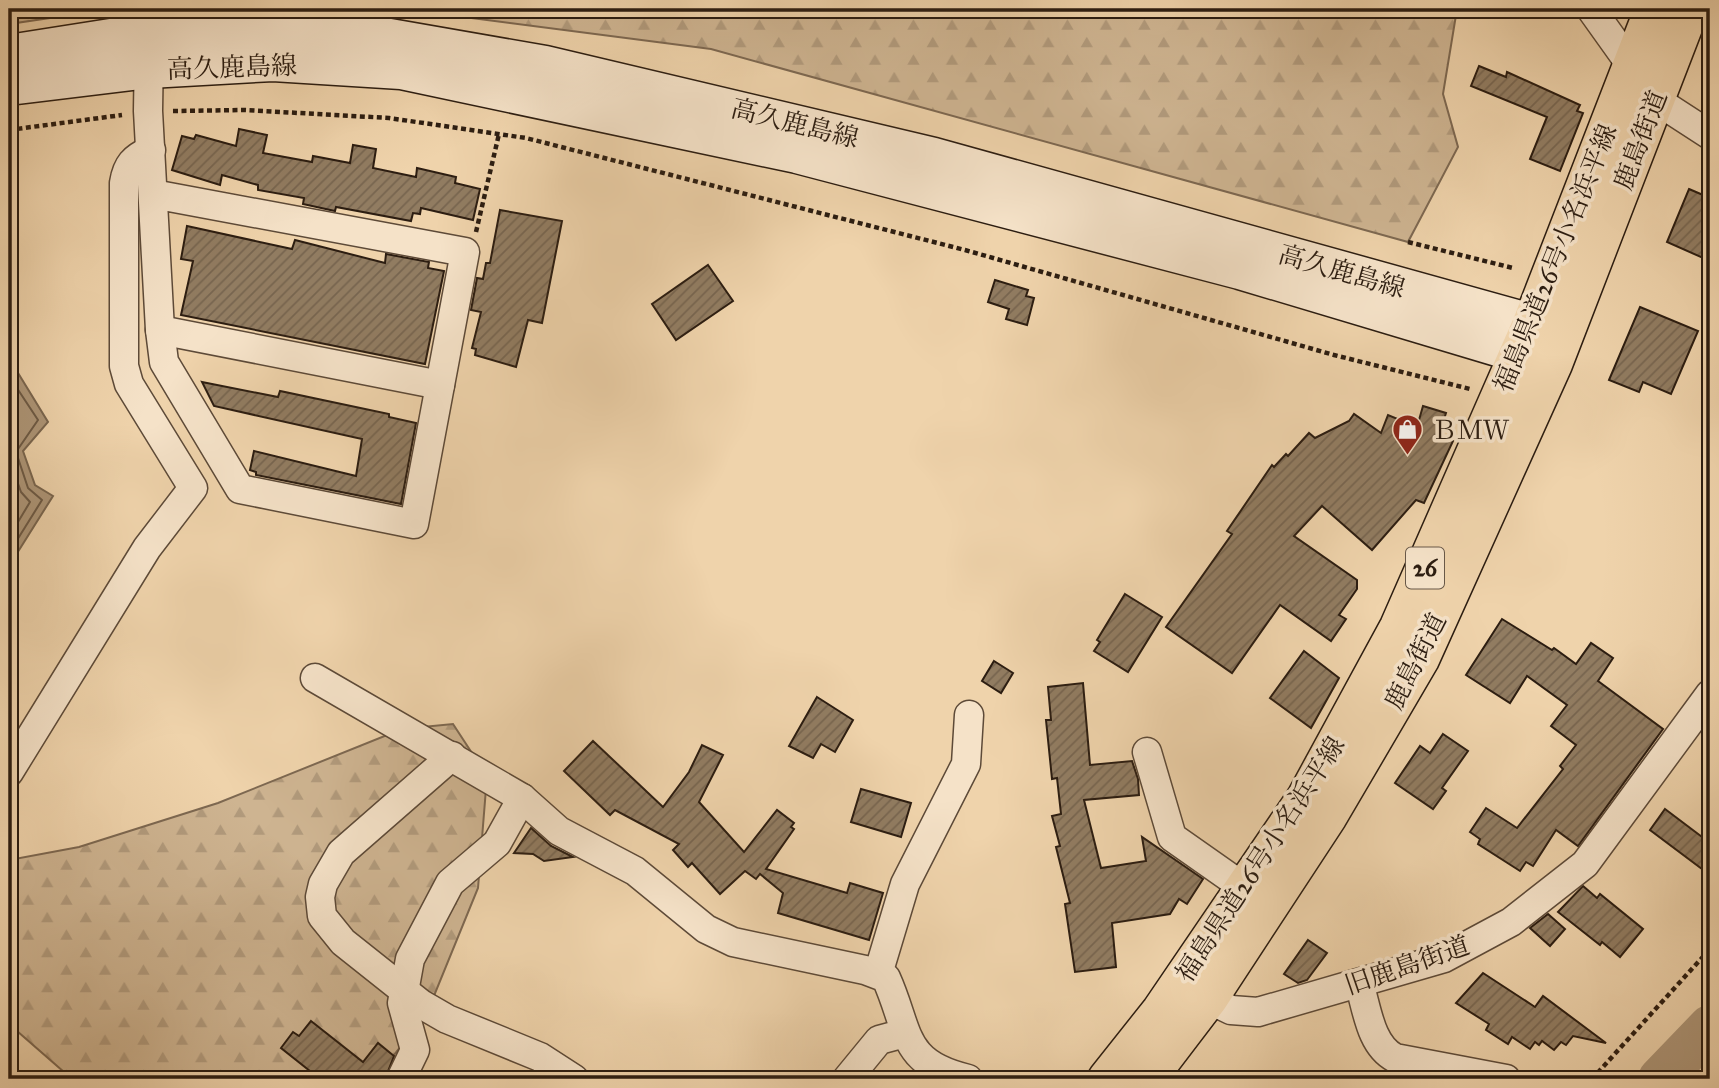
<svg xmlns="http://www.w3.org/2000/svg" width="1719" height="1088" viewBox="0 0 1719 1088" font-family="'IM FELL Great Primer','Noto Serif JP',serif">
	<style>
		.forest { fill: url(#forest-firs); stroke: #7d6851; stroke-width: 2 }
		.water { fill: #ad9577; stroke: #79654e; stroke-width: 2 }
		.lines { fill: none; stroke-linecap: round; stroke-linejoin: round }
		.shore { stroke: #6c5944; stroke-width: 2 }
		.river { stroke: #ad9577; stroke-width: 44 }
		.building { fill: url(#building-hatch); stroke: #2c1d11; stroke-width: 2 }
		.minor-casing { stroke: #5d4a38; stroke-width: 31 }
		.secondary-casing { stroke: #2c1d11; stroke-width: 41 }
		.primary-casing { stroke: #2c1d11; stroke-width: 41 }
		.path { stroke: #2c1d11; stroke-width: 4.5; stroke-dasharray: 5 3.5; stroke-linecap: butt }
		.minor { stroke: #f5e2c8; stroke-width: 28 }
		.secondary { stroke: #f5e2c8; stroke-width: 38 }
		.primary { stroke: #efd3ab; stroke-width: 38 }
		.labels { text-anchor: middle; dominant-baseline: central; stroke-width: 7; stroke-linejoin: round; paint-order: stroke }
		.shield { fill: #f5e2c8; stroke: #685848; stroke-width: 2 }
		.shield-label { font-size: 24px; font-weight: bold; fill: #2c1d11 }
		.street-label { font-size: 26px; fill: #2c1d11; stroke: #f5e2c8 }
		.poi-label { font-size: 26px; fill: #2c1d11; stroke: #f5e2c8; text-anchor: start }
	</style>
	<defs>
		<pattern id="forest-firs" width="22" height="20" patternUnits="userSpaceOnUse" patternTransform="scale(1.75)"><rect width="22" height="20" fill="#ceb491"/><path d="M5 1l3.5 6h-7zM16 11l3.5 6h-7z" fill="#b19a7c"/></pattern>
		<pattern id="building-hatch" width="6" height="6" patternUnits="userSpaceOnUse" patternTransform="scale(1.75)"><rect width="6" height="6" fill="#917c61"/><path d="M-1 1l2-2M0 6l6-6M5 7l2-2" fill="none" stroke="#77654f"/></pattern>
	</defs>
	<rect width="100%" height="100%" fill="#efd3ab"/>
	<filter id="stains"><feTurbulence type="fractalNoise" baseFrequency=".00286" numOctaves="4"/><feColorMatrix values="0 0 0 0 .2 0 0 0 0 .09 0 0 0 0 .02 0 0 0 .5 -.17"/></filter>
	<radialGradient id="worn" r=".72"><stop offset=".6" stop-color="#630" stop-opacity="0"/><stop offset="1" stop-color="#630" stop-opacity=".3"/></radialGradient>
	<g class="forest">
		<path d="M9 9H111L9 24Z"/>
		<path d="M402 9H1457L1443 94 1458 147 1408 242 711 49Z"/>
		<path d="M453 724 487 776 478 888 427 1013 375 1079H72L9 1024V860L79 847 218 803 402 729Z"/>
	</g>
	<path class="water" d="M15 368 48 422 23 451 35 485 53 496 9 566V369Z"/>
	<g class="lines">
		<g class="shore">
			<path d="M9 376 38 420 16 452 28 488 42 500 9 553"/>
			<path d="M9 458 21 492 30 502 9 537"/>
		</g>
		<path class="river" d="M1660 1079 1710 1027"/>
	</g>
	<g class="building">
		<path d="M1479 66 1506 77 1507 72 1580 105 1577 111 1583 113 1560 171 1530 159 1547 117 1471 86Z"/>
		<path d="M239 129 267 135 263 153 312 162 313 156 350 163 353 145 376 149 373 168 416 177 417 168 456 177 455 183 480 189 473 220 421 208 420 214 413 213 411 221 336 207 335 211 303 204 304 198 258 190V185L222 175 220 185 172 170 182 136 194 139 196 135 236 146Z"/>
		<path d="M1689 189 1710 198V261L1667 242Z"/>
		<path d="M500 210 562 221 542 323 528 320 516 367 475 355 476 349 472 348 481 312 471 310 477 278 483 279 486 263H490Z"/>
		<path d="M187 226 292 249 295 240 385 263 386 254 429 262 428 268 444 271 425 364 181 315 193 261 181 259Z"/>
		<path d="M708 265 733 301 676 340 652 304Z"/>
		<path d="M995 280 1028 290 1026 296 1034 298 1027 325 1006 319 1009 309 988 302Z"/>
		<path d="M1640 307 1698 331 1671 394 1643 382 1639 392 1609 380Z"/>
		<path d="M202 382 278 397 280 391 389 414V417L416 423 401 504 256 475V472L250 470 254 451 356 476 362 439 214 406Z"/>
		<path d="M1423 406 1446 413 1439 435 1453 441 1424 503 1416 500 1372 550 1322 506 1294 536 1357 580V589L1339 615 1346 619 1331 641 1280 605 1232 673 1166 627 1232 534 1227 531 1272 465 1274 467 1286 454 1288 456 1309 433 1315 438 1349 421 1354 414 1381 433 1388 415 1417 427Z"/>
		<path d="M1125 594 1162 617 1128 672 1094 651 1100 642 1097 640Z"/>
		<path d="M1502 619 1552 650 1554 648 1576 664 1591 643 1613 658 1598 681 1663 729 1578 846 1556 830 1533 866 1526 862 1520 871 1478 844 1480 839 1470 832 1486 808 1517 828 1563 769 1560 766 1576 745 1551 726 1567 705 1527 676 1510 703 1466 675Z"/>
		<path d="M1304 651 1339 678 1311 728 1270 698Z"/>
		<path d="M994 661 1013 673 1001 693 982 681Z"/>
		<path d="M1083 683 1090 765 1132 761 1138 779 1139 795 1084 800 1101 868 1146 861 1142 837 1203 879 1187 904 1179 899 1170 914 1112 923 1116 967 1075 972 1065 904 1070 903 1056 847 1060 846 1052 816 1061 814 1057 778 1052 779 1046 720H1051L1048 687Z"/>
		<path d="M817 697 853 720 835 752 821 744 813 758 789 746Z"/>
		<path d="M1443 734 1468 751 1442 788 1446 791 1433 809 1395 783 1420 746 1430 753Z"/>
		<path d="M593 741 663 807 689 772 702 745 723 755 699 802 744 852 777 810 794 823 791 827 794 829 766 869 847 893 850 883 883 893 869 940 778 913 783 893 760 874 756 879 745 871 720 894 692 863 688 867 673 850 679 844 615 810 610 815 564 771Z"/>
		<path d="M861 789 911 803 901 837 851 822Z"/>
		<path d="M1665 809 1710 843V875L1650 830Z"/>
		<path d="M531 828 551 846 573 857 544 861 533 854 514 853Z"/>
		<path d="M1583 886 1597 898 1600 894 1643 929 1620 957 1602 942 1600 945 1558 912Z"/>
		<path d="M1548 914 1565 929 1550 946 1530 928Z"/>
		<path d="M1308 940 1327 953 1307 980 1298 983 1284 974Z"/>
		<path d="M1483 973 1535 1007 1543 996 1606 1043 1573 1036 1566 1045 1561 1042 1554 1050 1542 1041 1539 1045 1535 1042 1530 1049 1512 1037 1508 1044 1486 1030 1489 1024 1456 1003Z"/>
		<path d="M311 1021 363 1062 378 1043 394 1056 385 1079H320L281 1048 293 1032 299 1036Z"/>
	</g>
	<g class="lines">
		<defs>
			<g id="minor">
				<path d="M1591 9 1656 100 1710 135"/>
				<path d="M149 49 148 111 160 330 164 362 240 489 414 524 465 252 153 194"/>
				<path d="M160 330 440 385"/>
				<path d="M315 678 522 798 559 831 635 871 706 929 733 942 865 970 886 978C910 1031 900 1063 968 1079"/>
				<path d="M1147 752 1172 837 1246 889"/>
				<path d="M452 756 341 853 323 884 320 897 322 916 343 942 421 1004 447 1019 540 1057 574 1079"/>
				<path d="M9 772 147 548 193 488 129 384 124 366V183C127 165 133 158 151 150"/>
				<path d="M878 974 905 884 966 764 969 715"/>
				<path d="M1359 983C1367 1008 1370 1045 1395 1058L1506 1079"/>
				<path d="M1208 999 1231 1010 1258 1012 1444 958 1511 922 1585 864 1710 694"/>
				<path d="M401 1079 415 1050 402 1003 410 959 450 883 497 843 522 798"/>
				<path d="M847 1079 879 1040 905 1033"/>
			</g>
			<g id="secondary">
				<path d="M9 54 149 32 338 29 545 65 934 157 1563 332"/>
				<path d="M9 86 149 69 273 62 401 70 797 154 1240 270 1551 363"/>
			</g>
			<g id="primary">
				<path d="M1107 1079 1161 1011 1306 798 1399 627 1531 326 1654 9"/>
				<path d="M1147 1079 1208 999 1328 816 1420 659 1553 364 1690 9"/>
			</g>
		</defs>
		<use href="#minor" class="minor-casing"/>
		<use href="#secondary" class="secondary-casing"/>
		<use href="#primary" class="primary-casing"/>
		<g class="path">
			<path d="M173 111 245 110 389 118 526 138 965 250 1334 355 1470 389"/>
			<path d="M9 130 122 115"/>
			<path d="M476 232 499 134"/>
			<path d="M1408 242 1513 268"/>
			<path d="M1592 1079 1710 949"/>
			<path d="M1707 1079 1710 1076"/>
		</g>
		<use href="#minor" class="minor"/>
		<use href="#secondary" class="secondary"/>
		<use href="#primary" class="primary"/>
	</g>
	<defs>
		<symbol id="shop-pin" viewBox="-11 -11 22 30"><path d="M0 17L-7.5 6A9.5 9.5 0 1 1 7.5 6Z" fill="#8f2418" stroke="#f5e2c8"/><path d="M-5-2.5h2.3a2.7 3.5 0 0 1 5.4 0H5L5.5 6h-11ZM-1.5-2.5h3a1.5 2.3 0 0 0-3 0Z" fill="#fff"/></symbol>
	</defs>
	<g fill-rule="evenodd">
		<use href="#shop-pin" x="1390" y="412" width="35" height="47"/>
	</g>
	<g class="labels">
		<rect class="shield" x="1406" y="547.5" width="38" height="41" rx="5"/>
		<g class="shield-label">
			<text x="1425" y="568">26</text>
		</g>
		<g class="street-label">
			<text transform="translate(232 67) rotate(-2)">高久鹿島線</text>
			<text transform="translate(795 123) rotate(14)">高久鹿島線</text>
			<text transform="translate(1640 140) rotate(-69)">鹿島街道</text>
			<text transform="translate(1555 258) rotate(-68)">福島県道26号小名浜平線</text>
			<text transform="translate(1342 271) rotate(16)">高久鹿島線</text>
			<text transform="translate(1415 661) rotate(-63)">鹿島街道</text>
			<text transform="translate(1260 859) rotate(-57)">福島県道26号小名浜平線</text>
			<text transform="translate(1407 965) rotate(-19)">旧鹿島街道</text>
		</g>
		<g class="poi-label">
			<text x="1431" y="430">ＢＭＷ</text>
		</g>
	</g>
	<rect width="1719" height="1088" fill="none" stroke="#efd3ab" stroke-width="35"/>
	<rect x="10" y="10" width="1698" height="1067" fill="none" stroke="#2c1d11" stroke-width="3.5"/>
	<rect x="18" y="18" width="1684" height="1053" fill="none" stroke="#2c1d11" stroke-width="2"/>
	<rect width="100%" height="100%" filter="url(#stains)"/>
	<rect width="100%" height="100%" fill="url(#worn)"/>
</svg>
